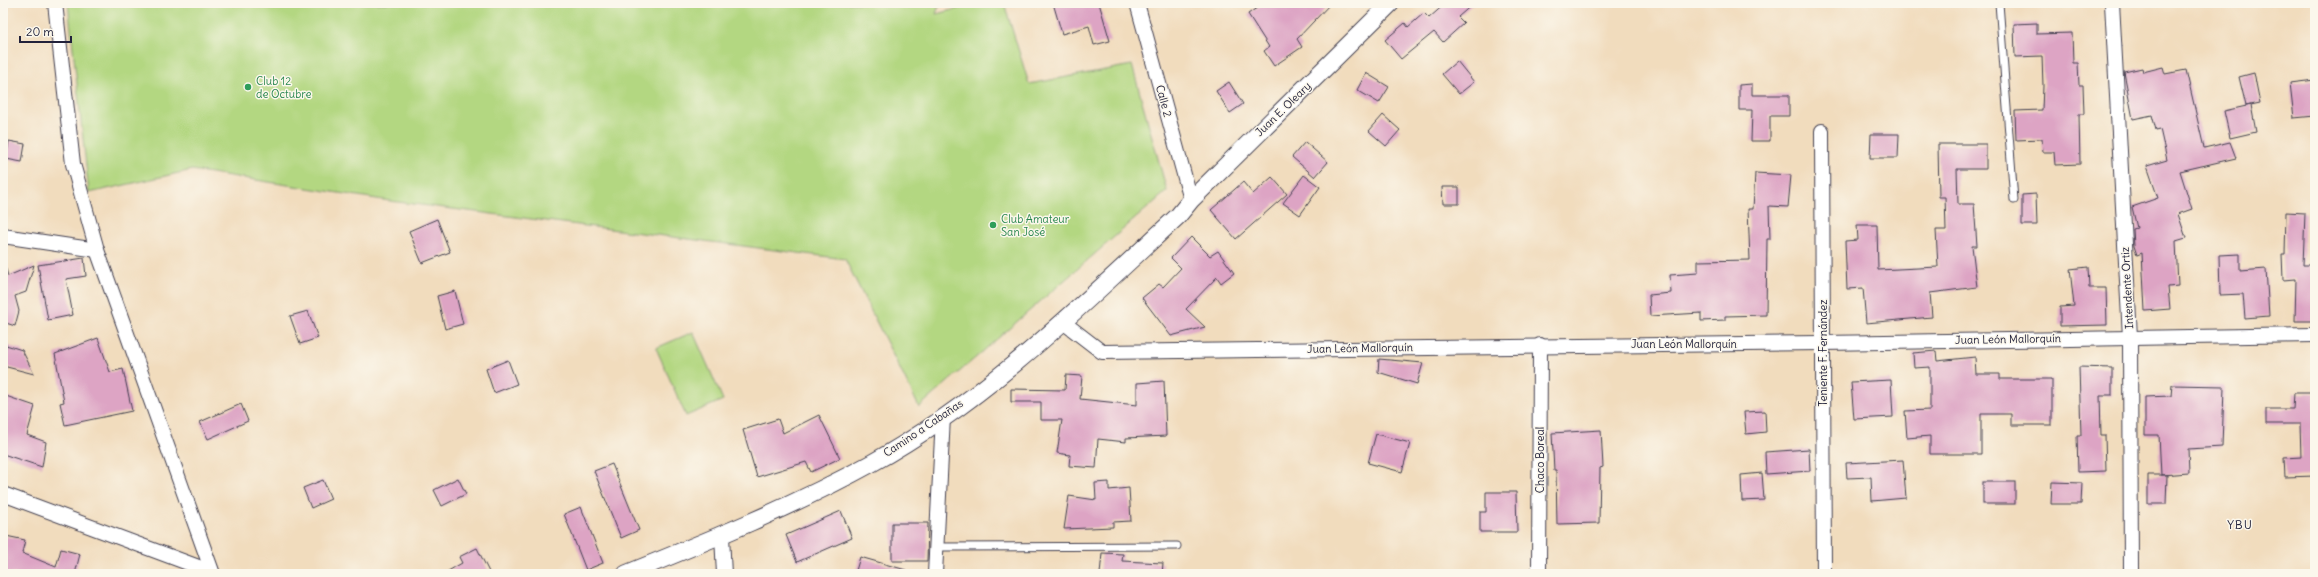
<svg xmlns="http://www.w3.org/2000/svg" width="2318" height="577" viewBox="0 0 2318 577" font-family="Delius,sans-serif">
	<style>
		.green { fill: #b3d781; stroke: #6a7c5e }
		.building { fill: #dda4c4 }
		.lines { fill: none; stroke-linecap: round; stroke-linejoin: round }
		.service-casing { stroke: #413e4e; stroke-width: 9 }
		.minor-casing { stroke: #413e4e; stroke-width: 16 }
		.tertiary-casing { stroke: #413e4e; stroke-width: 19 }
		.service { stroke: #fff; stroke-width: 7 }
		.minor { stroke: #fff; stroke-width: 14 }
		.tertiary { stroke: #fff; stroke-width: 17 }
		.leisure-dot { fill: #2e9e5b; stroke: #fbf7ec; stroke-width: 1.5 }
		.labels { text-anchor: middle; dominant-baseline: central; stroke-width: 3; stroke-linejoin: round; paint-order: stroke }
		.leisure-label { font-size: 11px; fill: #27864d; stroke: #fbf7ec; text-anchor: start }
		.street-label { font-size: 11px; fill: #22223b; stroke: #fbf7ec }
		.neighbourhood-label { font-size: 12px; letter-spacing: 1px; fill: #22223b; stroke: #fbf7ec }
	</style>
	<rect width="100%" height="100%" fill="#fbf7ec"/>
	<filter id="ink" filterUnits="userSpaceOnUse"><feTurbulence type="fractalNoise" baseFrequency=".025" numOctaves="2"/><feDisplacementMap in="SourceGraphic" scale="8" xChannelSelector="R" yChannelSelector="G"/><feConvolveMatrix kernelMatrix="1 2 1 2 8 2 1 2 1" color-interpolation-filters="sRGB"/></filter>
	<filter id="wash" filterUnits="userSpaceOnUse"><feTurbulence type="fractalNoise" baseFrequency=".012" numOctaves="4" result="noise"/><feDisplacementMap in="SourceGraphic" scale="16" xChannelSelector="R" yChannelSelector="G"/><feGaussianBlur stdDeviation="0.9" result="paint"/><feColorMatrix in="noise" values="0 0 0 0 0 0 0 0 0 0 0 0 0 0 0 0 0 1.4 0 .05"/><feComposite in="paint" operator="in"/></filter>
	<g filter="url(#wash)">
		<rect width="100%" height="100%" fill="#f1dcbd"/>
		<g class="green">
			<path d="M68 3H940L936 14 980 3H1004L1029 84 1132 65 1167 191 919 407 845 259 390 201 192 170 89 193Z"/>
			<path d="M693 332 723 400 686 416 656 348Z"/>
		</g>
		<g id="blocks">
			<g class="building">
				<path d="M1053 3H1099L1110 41 1094 45 1089 26 1062 34Z"/>
				<path d="M1264 3H1331L1297 39 1302 47 1274 66 1264 51 1269 47 1248 14Z"/>
				<path d="M1446 3H1474L1458 17 1464 23 1443 42 1434 32 1401 59 1385 40 1405 23 1408 27 1424 13 1429 18Z"/>
				<path d="M2037 23V34L2072 33 2073 63H2078L2079 85H2083L2084 114H2079L2080 164 2055 165 2054 152H2043L2042 139 2016 140 2015 111 2042 110 2043 86 2042 56 2015 57 2014 24Z"/>
				<path d="M1457 61 1474 82 1459 94 1442 74Z"/>
				<path d="M2163 67 2165 74 2186 70 2204 148 2230 142 2236 158 2180 171 2192 209 2178 214 2186 238 2176 241 2178 286 2168 287 2170 309 2145 311 2142 253 2137 255 2134 246 2133 229 2137 228 2132 207 2158 198 2147 166 2167 160 2160 129 2156 130 2152 115 2133 119 2124 72 2142 68 2143 72Z"/>
				<path d="M1366 73 1389 87 1379 103 1357 90Z"/>
				<path d="M2254 73 2260 103 2246 106 2239 77Z"/>
				<path d="M2315 80V116L2294 118 2290 83Z"/>
				<path d="M1229 82 1243 104 1230 113 1216 91Z"/>
				<path d="M1752 84V95H1789V116H1770V141H1751L1752 110H1739V85Z"/>
				<path d="M2251 105 2256 132 2230 138 2224 111Z"/>
				<path d="M1383 115 1400 130 1386 146 1369 131Z"/>
				<path d="M1871 134H1899L1898 158H1870Z"/>
				<path d="M9 141 25 144 22 162 6 159Z"/>
				<path d="M1305 142 1328 162 1315 177 1292 157Z"/>
				<path d="M1938 144H1986V169H1957L1958 204H1974L1977 246H1972L1977 287 1930 293 1932 317 1866 323 1863 288 1847 289 1845 241 1858 240 1857 225H1877L1878 270 1938 267 1936 230H1946L1945 197H1939Z"/>
				<path d="M1755 173 1791 175 1788 207 1769 206 1770 239H1767L1766 315 1725 316V320L1701 321V313L1650 316 1649 295 1671 293 1670 275 1698 273V261L1750 260 1748 209H1753Z"/>
				<path d="M1304 175 1320 187 1300 215 1283 203Z"/>
				<path d="M1272 177 1287 194 1236 239 1211 210 1243 182 1253 194Z"/>
				<path d="M1442 187H1459V204H1443Z"/>
				<path d="M2036 194 2037 225H2022V195Z"/>
				<path d="M2286 212 2305 213 2303 265H2315V321H2295L2296 279 2283 280 2282 254H2285Z"/>
				<path d="M437 219 450 252 422 263 409 231Z"/>
				<path d="M1191 237 1210 256 1218 251 1234 273 1221 283 1217 277 1186 309 1205 327 1171 336 1142 298 1159 284 1163 287 1181 268 1171 258Z"/>
				<path d="M2240 254V271L2266 269 2269 316 2245 318 2243 294 2220 295 2219 255Z"/>
				<path d="M84 258 86 276 66 279 73 315 48 320 38 265Z"/>
				<path d="M34 265 26 292 15 296 19 311 15 326 3 322V269H6L8 276Z"/>
				<path d="M2088 267 2089 288H2106L2107 325 2060 326V307L2074 306 2070 269Z"/>
				<path d="M455 291 463 324 445 329 437 296Z"/>
				<path d="M308 311 318 338 300 344 290 316Z"/>
				<path d="M98 338 110 372 123 369 132 411 65 425 60 403 64 402 55 354Z"/>
				<path d="M6 345 22 350 34 374 3 366Z"/>
				<path d="M1936 351 1937 361 1975 357 1976 374H2000V379H2052V425H2011V414H1981V454H1930V436L1907 438 1905 411 1930 410V367L1914 368 1913 353Z"/>
				<path d="M1379 359 1423 363 1417 384 1378 372Z"/>
				<path d="M508 360 517 384 494 393 486 369Z"/>
				<path d="M2079 367 2112 368V395H2100L2101 435H2105L2106 471 2078 472 2077 435H2081Z"/>
				<path d="M1066 375 1082 376 1080 399 1137 405V383L1164 381 1166 436 1126 438V442L1098 439 1096 468 1069 466 1070 455 1057 453 1062 420H1041V402H1011V389L1065 390Z"/>
				<path d="M1891 380 1893 417 1854 419 1851 382Z"/>
				<path d="M2172 385 2224 386 2222 447 2188 449 2189 473 2161 475 2159 435H2145V397L2171 396Z"/>
				<path d="M2294 393H2315V476L2285 477 2284 458 2301 457 2300 424H2266V409H2293Z"/>
				<path d="M3 395 35 406 27 435 46 442 42 467 3 454Z"/>
				<path d="M241 404 248 421 208 439 200 422Z"/>
				<path d="M1765 411 1766 432 1746 434 1744 412Z"/>
				<path d="M819 415 840 458 811 472 806 462 757 477 743 430 778 419 783 433Z"/>
				<path d="M1601 430 1603 467 1600 468 1599 523 1557 524 1556 470H1554L1552 433Z"/>
				<path d="M1376 434 1410 443 1402 472 1368 463Z"/>
				<path d="M1809 449 1810 471 1766 474 1765 452Z"/>
				<path d="M1903 460 1906 498 1872 501 1871 477 1847 478 1846 463Z"/>
				<path d="M612 464 639 530 621 538 594 471Z"/>
				<path d="M1762 473 1764 500 1742 501 1741 475Z"/>
				<path d="M2148 475H2167L2166 504H2148Z"/>
				<path d="M458 478 466 494 442 506 434 490Z"/>
				<path d="M323 480 331 499 311 508 303 488Z"/>
				<path d="M1109 482V490L1129 488 1131 521 1113 522V527L1064 529 1069 496 1096 500 1095 483Z"/>
				<rect x="1983" y="482" width="32" height="22"/>
				<path d="M2052 482 2082 483 2081 504H2051Z"/>
				<path d="M1486 492H1516L1517 532H1480V512H1486Z"/>
				<path d="M581 507 603 563 586 570 564 514Z"/>
				<path d="M841 511 852 538 797 562 786 535Z"/>
				<path d="M892 523H928L927 561H892Z"/>
				<path d="M6 536 25 540 22 553 56 567 61 549 80 554 75 574H14L3 572V550Z"/>
				<path d="M477 548 490 574H443L462 563 459 557Z"/>
				<path d="M1102 553 1123 554 1122 561 1163 563 1162 574H1100Z"/>
				<path d="M860 557 906 570 905 574H855Z"/>
			</g>
		</g>
	</g>
	<g filter="url(#ink)">
		<use href="#blocks" fill-opacity="0" stroke="#413e4e" stroke-width="1"/>
		<g class="lines">
			<defs>
				<g id="service">
					<path d="M1999 3 2014 200"/>
					<path d="M937 547 1177 546"/>
				</g>
				<g id="minor">
					<path d="M55 3 73 164 97 250 213 574"/>
					<path d="M1137 3 1191 200"/>
					<path d="M2112 3 2130 337 2131 574"/>
					<path d="M1822 131 1824 574"/>
					<path d="M3 236 97 250"/>
					<path d="M1063 322 1102 352 1823 343 2315 335"/>
					<path d="M3 494 212 572"/>
					<path d="M722 536 724 574"/>
					<path d="M935 574 943 417"/>
					<path d="M1539 574 1540 345"/>
				</g>
				<path id="tertiary" d="M626 574C710 540 794 506 872 463 986 400 1083 304 1178 216L1191 200 1391 3"/>
			</defs>
			<use href="#service" class="service-casing"/>
			<use href="#minor" class="minor-casing"/>
			<use href="#tertiary" class="tertiary-casing"/>
			<use href="#service" class="service"/>
			<use href="#minor" class="minor"/>
			<use href="#tertiary" class="tertiary"/>
		</g>
	</g>
	<g class="leisure-dot">
		<circle cx="248" cy="87" r="4"/>
		<circle cx="993" cy="225" r="4"/>
	</g>
	<g class="labels">
		<g class="leisure-label">
			<text x="256" y="81">Club 12<tspan x="256" dy="13">de Octubre</tspan></text>
			<text x="1001" y="219">Club Amateur<tspan x="1001" dy="13">San José</tspan></text>
		</g>
		<g class="street-label">
			<text transform="translate(1164 101) rotate(75)">Calle 2</text>
			<text transform="translate(1283 109) rotate(-44)">Juan E. Oleary</text>
			<text transform="translate(2127 288) rotate(-93)">Intendente Ortiz</text>
			<text transform="translate(2008 339) rotate(-1)">Juan León Mallorquín</text>
			<text x="1684" y="344">Juan León Mallorquín</text>
			<text transform="translate(1360 348) rotate(-1)">Juan León Mallorquín</text>
			<text transform="translate(1823 353) rotate(-90)">Teniente F. Fernández</text>
			<text transform="translate(923 428) rotate(-34)">Camino a Cabañas</text>
			<text transform="translate(1540 460) rotate(-90)">Chaco Boreal</text>
		</g>
		<g class="neighbourhood-label">
			<text x="2240" y="524">YBU</text>
		</g>
	</g>
	<rect width="2318" height="577" fill="none" stroke="#fbf7ec" stroke-width="16"/>
	<path d="M20 36v6h51v-6" fill="none" stroke="#22223b" stroke-width="2"/>
	<text x="26" y="36" font-size="12" fill="#22223b" stroke="#fbf7ec" stroke-width="3" paint-order="stroke">20 m</text>
</svg>
